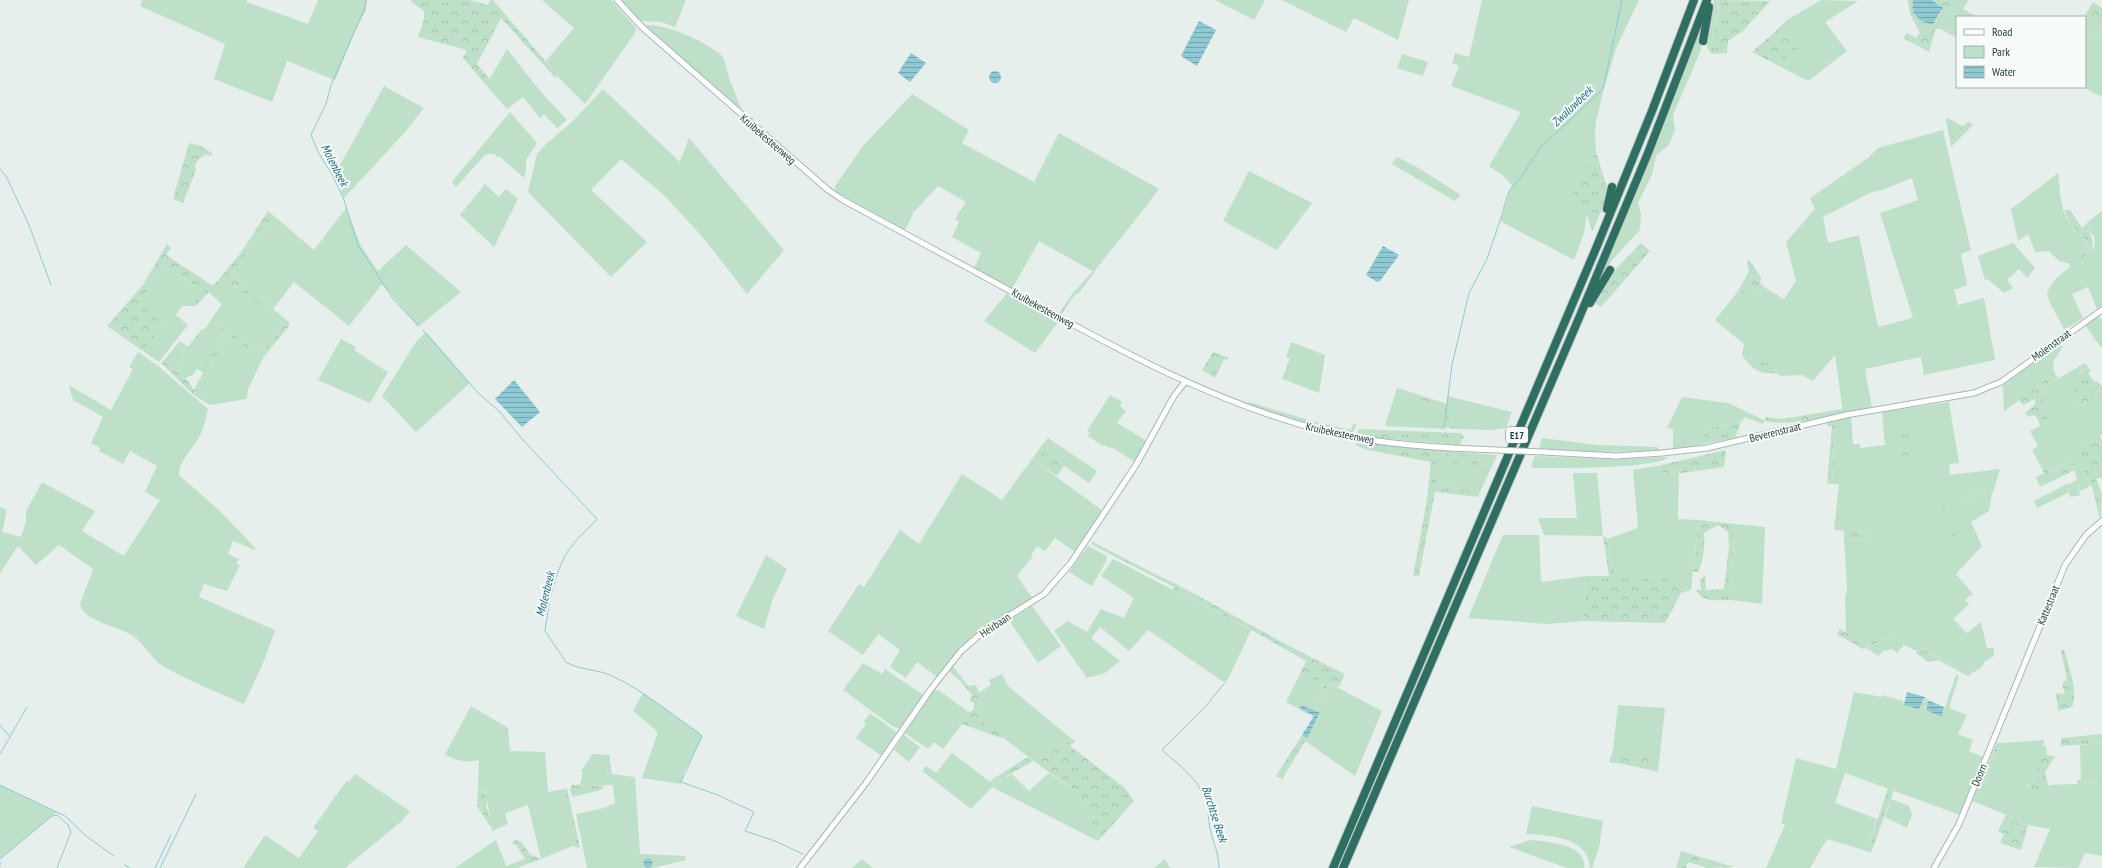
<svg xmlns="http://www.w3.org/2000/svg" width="2102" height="868" viewBox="0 0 2102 868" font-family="'PT Sans Narrow',sans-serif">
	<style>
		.green { fill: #bfe0c8; fill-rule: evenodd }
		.forest { fill: url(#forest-crowns) }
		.water { fill: url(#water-rules) }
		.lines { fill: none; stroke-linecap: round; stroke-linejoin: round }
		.stream { stroke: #8ec9d4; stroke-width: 1 }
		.minor-casing { stroke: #a8b8b2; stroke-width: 7 }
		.highway-casing { stroke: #c2cac8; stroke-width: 10 }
		.minor { stroke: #fff; stroke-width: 5 }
		.highway { stroke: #2f6f62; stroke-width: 8 }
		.minor-bridge-casing { stroke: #a8b8b2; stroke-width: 7; stroke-linecap: butt }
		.minor-bridge { stroke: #fff; stroke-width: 5 }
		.labels { text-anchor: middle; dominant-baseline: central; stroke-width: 4; stroke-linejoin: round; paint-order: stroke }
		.shield { fill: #f7fbf9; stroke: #637a73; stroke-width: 1 }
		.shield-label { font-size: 10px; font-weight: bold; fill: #24423a }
		.street-label { font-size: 11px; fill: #24423a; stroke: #f7fbf9 }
		.water-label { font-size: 12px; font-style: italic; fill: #1c6f80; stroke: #f7fbf9 }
	</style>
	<defs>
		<pattern id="forest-crowns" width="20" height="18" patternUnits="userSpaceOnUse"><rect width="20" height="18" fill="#bfe0c8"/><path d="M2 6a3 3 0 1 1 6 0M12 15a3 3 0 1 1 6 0" fill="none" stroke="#a4c1ad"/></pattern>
		<pattern id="water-rules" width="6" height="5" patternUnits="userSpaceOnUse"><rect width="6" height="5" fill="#8ec9d4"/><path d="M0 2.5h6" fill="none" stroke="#74a5ad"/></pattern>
	</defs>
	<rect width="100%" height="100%" fill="#e6efeb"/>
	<g class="green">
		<path d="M142 0H247V2L308 24 318 0H367L366 10 357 27 335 80 287 61 272 102 214 79 225 44 140 6Z"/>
		<path d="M542 0H611L636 28 635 33 585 104 557 76 555 78 551 73 553 70 546 61 574 28Z"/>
		<path d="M622 0H686L675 27 661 22 641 21Z"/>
		<path d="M1215 0H1265L1254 20Z"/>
		<path d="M1282 0H1409L1398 40 1354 18 1346 32Z"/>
		<path d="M1482 0H1639L1616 48 1603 92 1596 121 1593 158 1583 175 1587 214 1584 233 1574 260 1500 221 1512 185 1501 174 1489 166 1521 112 1451 86 1459 66 1452 63 1455 53 1469 57Z"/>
		<path d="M1714 0H1717L1720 9 1709 51 1705 41Z"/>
		<path d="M1821 0 1858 1 1825 22 1847 51 1808 81 1777 65 1797 49 1778 29 1787 20Z"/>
		<path d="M1944 0H1969L1963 9 1977 17H1957V38L1939 28 1947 9 1956 5Z"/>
		<path d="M2085 17 2102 28 2098 36 2085 31Z"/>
		<path d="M645 25C667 24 702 40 720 54L724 59 729 78 742 111Z"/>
		<path d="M1702 27 1701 50 1673 115 1675 130 1669 145 1656 156 1652 175 1638 203 1641 214 1640 230 1612 260 1601 278 1647 168Z"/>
		<path d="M2085 35 2102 45V97L2083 87H2085Z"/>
		<path d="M507 49 541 92 567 120 557 128 544 114 540 118 523 97 507 109 486 85Z"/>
		<path d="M1402 54 1428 62 1423 76 1397 68Z"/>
		<path d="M384 86 424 108 406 131 344 198 334 176Z"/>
		<path d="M603 89 680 162 689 138 784 250 747 294 705 240 665 196 621 159 591 190 647 242 611 277 528 192 537 154 546 144 573 121Z"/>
		<path d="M912 94 969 130 962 143 1034 182 1059 133 1159 189C1139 217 1115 244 1094 272L1039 241 1012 289 974 268 981 253 952 237 959 222 955 219 966 202 938 186 912 214 913 215 905 230 836 192 835 186 863 146Z"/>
		<path d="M510 112 537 143 526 160V169L524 178 499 156 497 157 494 154H486L456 187 452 182Z"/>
		<path d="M1948 118 1962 126 1969 122 1973 125 1951 147 1946 119Z"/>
		<path d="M1943 130 1971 250 1961 254 1967 285 1954 290 1958 305 1984 298 1995 360 1924 375 1921 357 1865 369 1872 408 1843 413 1835 355 1813 381 1802 375 1781 376 1776 373V370L1751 358 1746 361 1742 355 1744 344 1715 320 1736 294 1742 295 1751 286 1759 291 1764 287 1784 299 1796 281 1786 242 1815 209 1810 198 1868 158 1878 148ZM1912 178 1918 200 1880 213 1913 318 1878 327 1859 235 1828 243 1823 217 1872 192 1882 190Z"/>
		<path d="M1397 157 1415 166 1461 195 1455 201 1392 164Z"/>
		<path d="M1249 171 1312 203 1277 250 1223 221Z"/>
		<path d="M2058 173C2060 189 2060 210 2070 224 2075 232 2085 236 2087 246L2067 263 2059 261 2049 251 2035 252 2028 234 2018 241 2012 213 2010 210Z"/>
		<path d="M485 184 499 197 506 189 518 199 494 247 460 215Z"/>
		<path d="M346 208 361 246 378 271 406 245 461 292 418 327 382 284 349 326 294 282 275 307 231 275 272 220 311 254Z"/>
		<path d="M2102 211V306L2097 309 2088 287 2072 294 2083 318 2066 329H2064L2050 303 2047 293C2055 271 2082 264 2095 245L2094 236 2087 230 2090 227 2088 222Z"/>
		<path d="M2013 243 2035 268 2027 278 2019 269 2007 280 2013 288 2004 293 1989 280H1985L1978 256Z"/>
		<path d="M164 266 204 291 194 304 196 306H182L176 315 188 325 159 362 143 351 166 322 140 305 139 301 147 292Z"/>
		<path d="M227 284C246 289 269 310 283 324V327L262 352 210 321 222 304 216 299Z"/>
		<path d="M1007 293 1059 321 1035 353 984 321Z"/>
		<path d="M2098 316 2102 320V349L2085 325Z"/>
		<path d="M207 326 223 335 204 373 197 369 193 375 185 378 175 368 206 331 204 330Z"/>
		<path d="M426 332 470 383 416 432 382 396 416 342Z"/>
		<path d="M226 337 263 358 248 389 247 399 210 405 194 395 220 352 219 351Z"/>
		<path d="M341 339 356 347 354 350 388 372 370 403 318 380Z"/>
		<path d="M180 341 188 347 172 368 163 361Z"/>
		<path d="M1291 342 1325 355 1319 393 1288 381 1296 361 1286 357Z"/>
		<path d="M2061 342 2062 348 2053 362 2054 372 2029 394 2004 411 2003 385Z"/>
		<path d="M138 352 158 366 208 409C206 416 205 424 202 431 196 447 179 459 179 475L221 512 256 549 255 550 233 541 228 554 239 559 236 564 240 565 227 591 204 584 199 597 275 630 264 661 244 704C217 692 189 681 163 666 150 658 144 642 130 634 118 627 82 620 80 604L93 569 59 545 36 565 18 546 0 573V507L7 510 2 532 21 537 26 521V511L42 482 95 511 82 531 124 556 160 500 145 492 157 466 130 451 123 464 99 451 100 448 91 443 103 417 73 400 69 385 111 410 133 369 129 367Z"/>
		<path d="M2085 363 2088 367 2080 372C2076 384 2074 396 2078 407L2097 398 2090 386 2097 381 2102 386V435L2078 447 2082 458 2079 459 2090 486 2080 491 2072 461 2049 471 2045 463 2040 465 2032 450 2038 446 2030 431 2047 423 2042 388Z"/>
		<path d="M1396 391 1443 409 1445 413 1444 427 1446 429 1385 426Z"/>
		<path d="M1110 395 1122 402 1120 406 1126 411 1117 423 1147 441 1135 462 1111 447 1110 448 1104 445 1103 446 1088 436 1090 433 1087 431Z"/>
		<path d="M1451 397 1512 412 1506 428 1492 430 1454 429 1451 410Z"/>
		<path d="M1682 397 1728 403 1764 420 1763 424 1745 417 1741 422 1708 428 1698 445 1673 450V429L1667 428Z"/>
		<path d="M1249 402 1315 422 1351 430 1353 424H1357L1353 432 1346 433 1294 420 1248 404Z"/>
		<path d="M1949 402 1959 463 1949 464 1950 475 2000 469 1994 489 1968 495 1923 514V516L1967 499 1992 494 1989 511 1971 522 1982 546 1956 574 1973 594 1965 600 1969 604 1953 619 1967 633 1981 622 1987 648H1994V656L1984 662 1983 666 1968 676 1962 673 1963 671 1921 648 1917 651 1906 646 1907 644 1886 633 1866 644 1846 633 1845 598 1847 590 1844 539 1869 540 1870 532 1834 530 1839 484H1832L1835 421 1851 417 1853 444H1860V448L1885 445 1882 412Z"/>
		<path d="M1365 429 1381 430 1377 435V438L1358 435V430Z"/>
		<path d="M1048 438 1097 471 1089 483 1039 449Z"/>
		<path d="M1542 438 1598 445 1657 447 1660 451 1597 452 1539 449Z"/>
		<path d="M1358 441 1370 442 1368 450 1359 447 1355 444Z"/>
		<path d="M1436 450 1497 455 1480 492 1436 485ZM1474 456 1485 466 1476 468 1471 464 1450 463Z"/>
		<path d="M1535 456 1615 459 1668 457C1659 469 1553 468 1534 468L1531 466Z"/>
		<path d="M1032 459 1103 511 1075 552 1055 538 1045 551 1037 546 1031 555 1033 556 1017 576 1033 599C992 622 966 639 937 677L917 662 906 678 890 667 900 650 878 634 863 655 828 631 859 584 864 587 900 530 919 544 962 474 1002 500Z"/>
		<path d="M1657 466 1658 470 1668 475 1679 473 1678 519 1698 520 1691 590 1681 593 1675 582 1665 577 1615 576 1607 539 1638 528 1633 470Z"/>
		<path d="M1573 473H1597L1603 536 1544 535 1538 518H1577Z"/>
		<path d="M2069 483 2068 493 2037 508 2034 501Z"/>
		<path d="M1735 524 1765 527 1762 604 1730 600Z"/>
		<path d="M1503 535H1539L1541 582 1586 576 1583 621 1548 624 1468 618Z"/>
		<path d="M1093 542 1114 553 1112 555 1091 544Z"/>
		<path d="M1088 546 1107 556 1106 562 1092 586 1069 572Z"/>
		<path d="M766 555 787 569 772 601 764 629 736 616Z"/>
		<path d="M1113 559 1251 630 1230 675 1225 683 1148 630 1129 651 1100 627 1091 638 1120 661 1105 673 1087 678 1054 631 1068 621 1087 632 1101 609 1124 618 1134 598 1101 576Z"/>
		<path d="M1151 572 1176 584 1174 587 1149 574Z"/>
		<path d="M1032 606 1061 646 1038 663 1009 620Z"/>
		<path d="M1883 641H1895L1904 645 1897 653 1892 649 1883 651 1878 656 1866 648Z"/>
		<path d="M863 663 882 674 885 669 923 695 901 729 892 726 843 690Z"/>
		<path d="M1301 672 1324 684 1313 711 1302 705 1300 707 1313 717 1286 702Z"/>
		<path d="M1002 674 1008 686 1072 739 1035 762 977 718 983 711 977 700 980 692 991 685 989 680Z"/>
		<path d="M1956 675 1959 676 1949 708 1967 715 1958 734 1973 740 1969 751 1983 757 1960 815 1845 773 1835 803 1877 819 1867 851 1827 839 1810 868H1766L1785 825 1781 823 1796 758 1836 769 1854 692 1882 697V695L1903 701V703H1923L1925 697 1930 701 1925 708 1942 716Z"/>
		<path d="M1329 683 1382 711 1355 776 1305 741 1320 714 1317 712Z"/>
		<path d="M934 690 940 691 967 711 959 723 962 724 943 749 934 742 928 749 905 733Z"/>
		<path d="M643 693 703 736 684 772 681 784 642 778 657 735V731L633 711Z"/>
		<path d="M1618 705 1665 708 1658 772 1651 770 1653 759 1619 753 1617 763 1609 762 1613 750Z"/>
		<path d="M471 706 508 728 510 751 545 752 548 792 564 789 580 848 573 846 541 859 528 805 505 813 508 824 492 831 486 793 483 789 478 788 479 760C466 763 456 761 445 754Z"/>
		<path d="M870 713 899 734 882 756 856 738 866 724 864 722Z"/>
		<path d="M904 735 920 747 909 762 894 750Z"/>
		<path d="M2044 740C2042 753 2039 779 2026 786L2049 788V785L2102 783V856L2085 853 2078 868 2034 867 2050 829 2012 822 2014 818 1975 802 2001 743Z"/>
		<path d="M2102 743V778L2081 780 2080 745Z"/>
		<path d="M952 753 993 784 1012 774 1029 791 1049 773 1077 792 1085 806 1098 841 992 787 971 809 922 771 926 766 936 773Z"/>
		<path d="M592 754 610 755V761L607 762 608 785 588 786 580 784 583 772 581 771Z"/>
		<path d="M355 774 410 811 402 821 345 868H243L265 835 299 858 318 831 313 828 347 780 349 782Z"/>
		<path d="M611 774 635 777 640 854 685 856 686 860 653 868H587L576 814 604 808 615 803Z"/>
		<path d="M0 785 57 812 0 859Z"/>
		<path d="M1891 799 1909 806 1912 814 1907 828 1885 817Z"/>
		<path d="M1532 806 1603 821 1599 848 1592 868H1590C1589 837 1549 835 1526 834Z"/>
		<path d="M496 840 507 868H455Z"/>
		<path d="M1530 840C1545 841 1588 844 1584 868H1567L1509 847Z"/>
		<path d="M862 859 873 868H852Z"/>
		<path d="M1165 859 1170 868H1154Z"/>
	</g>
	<g class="forest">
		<path d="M412 0H470L488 5 490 0H493L553 70 551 73 501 18 477 64 491 81 486 85 463 58 467 50 418 37 424 19V11L411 2Z"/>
		<path d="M1717 0 1770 1 1744 30 1728 41 1727 53 1712 54 1709 51 1720 9Z"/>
		<path d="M1908 0H1913C1914 10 1917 20 1928 24L1936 21 1942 11 1939 4 1932 0H1944L1956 5 1953 12 1947 9 1939 28 1935 30 1929 52 1903 38 1907 33 1916 38 1920 33 1910 14Z"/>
		<path d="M2093 2 2102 8V28L2084 17Z"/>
		<path d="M1778 29 1798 49 1777 65 1752 52Z"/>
		<path d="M2102 29V45L2085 35V31L2098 36Z"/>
		<path d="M1595 131 1596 152 1608 191 1602 210 1593 230H1591L1587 214 1570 208 1574 189 1593 158Z"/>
		<path d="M189 143 201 146 212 153 211 156 206 154 199 159 195 165 196 170 183 203 173 199Z"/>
		<path d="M2064 210H2070L2082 228 2088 222 2090 227 2087 230C2102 247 2085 257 2070 267L2068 262 2087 246 2086 241 2070 224Z"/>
		<path d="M268 211 314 250 311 255 272 220 231 275 275 307 273 309 289 322V326L263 358 226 337 219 351 220 352 194 395 161 363 163 361 172 367 202 329 206 331 175 368 188 381 194 390 223 335 207 326 210 321 262 352 283 327V324L271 312 235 286 232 287 228 284 216 299 209 292 196 306 193 304 204 291 164 266 147 292 139 301 140 305 166 322 143 351 107 326 143 285 167 244 171 248 166 255 213 286 240 254Z"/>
		<path d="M1641 243 1650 251 1601 307 1596 304 1613 272Z"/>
		<path d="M1749 260 1761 277 1760 283 1764 287 1759 291 1751 286 1742 295 1736 294 1749 272 1747 261Z"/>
		<path d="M1093 271 1095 272 1077 295 1076 293 1061 315 1059 314 1072 294Z"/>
		<path d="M1213 352 1229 358 1228 360 1224 359 1215 378 1202 370Z"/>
		<path d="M1290 358 1296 360 1288 381 1282 379Z"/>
		<path d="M1751 358 1773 366 1776 373C1763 375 1755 371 1746 361Z"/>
		<path d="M2088 367 2091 371 2088 373 2095 383 2090 386 2097 398 2078 407C2073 390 2072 377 2088 367Z"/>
		<path d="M2054 372 2058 378 2042 388 2048 423 2040 427 2038 419 2034 415 2028 417 2025 413 2035 404V399L2023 405 2019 400 2036 388Z"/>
		<path d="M1398 388 1447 404 1448 396 1451 397V410L1454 429 1444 427 1445 413 1443 409 1396 391Z"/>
		<path d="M1843 409V413C1816 419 1792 426 1764 421L1766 417 1782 419Z"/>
		<path d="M1835 421 1832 484 1827 483 1832 426H1827V423Z"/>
		<path d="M1741 422 1735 438 1698 445 1708 428Z"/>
		<path d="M1909 427 1912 458 1902 459 1899 428Z"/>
		<path d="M1381 430 1461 433 1464 437 1460 445 1377 438V435Z"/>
		<path d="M2100 436 2102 441V480L2101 477 2096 479 2102 494 2101 518 2099 516 2092 486H2090L2079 459 2082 457 2078 447Z"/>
		<path d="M1370 442 1436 450V485L1480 492 1478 497 1435 492 1419 576H1413L1427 500 1431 462 1368 450Z"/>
		<path d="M1039 449 1064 466 1057 476 1032 459Z"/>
		<path d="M1726 450 1724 467 1668 475 1658 470 1657 466Z"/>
		<path d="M1448 453H1456L1474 456 1485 466 1484 471 1481 474 1471 464 1450 463 1446 461 1445 457Z"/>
		<path d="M2072 461 2075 470 2040 487 2036 477 2044 473 2040 465 2045 463 2050 471Z"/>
		<path d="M2077 480 2080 495 2071 497 2069 495 2068 485Z"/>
		<path d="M1994 489 1992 494 1967 499 1923 516V513L1968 495Z"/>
		<path d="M1698 520 1735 524 1730 600C1717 600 1702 603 1696 590H1701L1700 580 1705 576 1706 590 1724 589 1729 546 1728 532 1718 525 1704 533C1705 547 1704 559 1698 572H1693Z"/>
		<path d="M1959 528 1961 531 1913 563 1910 559Z"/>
		<path d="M1844 530 1870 532 1869 540 1844 539Z"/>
		<path d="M1603 536 1607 539 1615 575 1665 577 1675 582 1681 593 1665 623 1583 621 1586 576H1609Z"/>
		<path d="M1114 553 1151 572 1149 574 1112 555Z"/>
		<path d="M1176 584C1233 614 1287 647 1345 674L1339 687 1329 683 1317 712 1313 711 1324 685 1301 672 1306 661 1246 627 1173 590Z"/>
		<path d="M1840 629 1866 644 1885 633 1907 644 1906 646C1887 638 1881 641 1863 649L1837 634Z"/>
		<path d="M1920 648 1963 671 1962 673 1940 661 1936 660 1928 662 1916 653Z"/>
		<path d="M2064 649C2068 664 2079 693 2072 707L2058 711 2056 693 2065 694 2062 684 2067 678 2061 651Z"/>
		<path d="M953 666 968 686 976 685 980 695 977 700 983 711 978 718 1002 736 1001 738 959 723 967 711 970 712 974 709V703L970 701 972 695 961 682 949 671Z"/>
		<path d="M2102 734V743L2061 746V738Z"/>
		<path d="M1302 735 1307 738 1282 779 1276 776Z"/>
		<path d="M1072 739 1075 741 1070 746 1125 788 1134 801 1098 841 1085 806 1077 792 1035 762Z"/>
		<path d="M1997 743H2001L1975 802 1972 801Z"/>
		<path d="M2043 746H2046L2047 755 2055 756 2045 772 2049 788 2029 792 2025 790 2035 776Z"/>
		<path d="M1619 752 1654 759 1651 770 1617 763Z"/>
		<path d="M1028 757 1033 761 993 784 990 781Z"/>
		<path d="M610 761 613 785H608L607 762Z"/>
		<path d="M2102 778V783L2077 784V780Z"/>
		<path d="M572 784 577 786 578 784 588 786H604L601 790 573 797 570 791Z"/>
		<path d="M478 788 483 789 488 799 486 805 492 824 490 826 477 806Z"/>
		<path d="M567 788 579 843 577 844 564 789Z"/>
		<path d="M1888 788 1894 790 1871 853 1867 851Z"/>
		<path d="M2006 815 2014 818 2013 822 2028 825 2021 850 2000 843 2004 834 1998 831Z"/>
		<path d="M515 840 521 842 530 854 541 859 517 868H507L506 866 525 859 517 846 512 843Z"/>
		<path d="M1681 851 1734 867 1708 868 1688 862 1686 868H1676Z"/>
	</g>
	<g class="water">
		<path d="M1913 0H1932L1943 8 1933 24C1925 25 1915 18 1913 10 1912 7 1913 3 1913 0Z"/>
		<path d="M1199 21 1216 30 1197 66 1181 56Z"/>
		<path d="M911 53 926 63 910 82 898 73Z"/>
		<circle cx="995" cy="77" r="6"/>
		<path d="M1383 246 1399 255 1380 281 1377 282 1366 275Z"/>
		<path d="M514 380 540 412 522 427 495 399Z"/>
		<path d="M1907 692 1925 697 1919 709 1904 705Z"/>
		<path d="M1930 701 1944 707 1942 717 1926 710 1928 702Z"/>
		<path d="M1301 705 1320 713 1307 738 1302 735 1314 716 1300 708Z"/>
		<circle cx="648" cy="863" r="4.5"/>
	</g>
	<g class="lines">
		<g class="stream">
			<path d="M366 0 364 10 331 85 326 104 311 135 318 152 333 176 344 200 358 245 393 299 418 325"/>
			<path d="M0 169 6 176 29 225 51 285"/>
			<path d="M1503 210 1509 191 1522 176 1540 148 1603 89 1622 0"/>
			<path d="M423 330 478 393 499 411 523 440 597 519C585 532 569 545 562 562 552 584 548 608 545 631L566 662C578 670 598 669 612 676 643 690 671 714 699 733L702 736 681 782 718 795 754 812 745 831 775 841 803 854"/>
			<path d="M1442 429 1444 427 1452 365 1469 293 1487 259 1503 212"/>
			<path d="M0 725 10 737"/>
			<path d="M0 754 27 707"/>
			<path d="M0 785 65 816 86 836 114 856"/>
			<path d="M0 859 52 816 57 815 68 825 71 832 57 868"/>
			<path d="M0 862V866"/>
			<path d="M125 865 130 868"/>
			<path d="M155 868 171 835"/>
			<path d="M160 868 196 794"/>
			<path d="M1219 868C1219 852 1213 844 1210 829 1208 820 1209 810 1206 801 1199 779 1179 765 1162 750L1205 707 1224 684"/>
		</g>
		<defs>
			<g id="minor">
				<path d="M617 0 642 27 828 190 843 200C901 232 960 263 1018 295 1115 348 1213 402 1320 430 1370 443 1422 447 1473 449"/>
				<path d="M1544 452 1616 456 1662 453 1707 448 1846 415 1974 393 2001 382 2102 310"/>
				<path d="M800 868 866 783 931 689 961 651 983 632 1044 594 1071 563 1136 465 1174 396 1185 382"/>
				<path d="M1934 868 1959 824 2065 565 2086 535 2102 521"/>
			</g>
			<g id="highway">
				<path d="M1703 41 1709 7"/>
				<path d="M1607 209 1612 187"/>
				<path d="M1590 303 1610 270"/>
				<path d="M1333 868 1597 246 1652 111 1694 0"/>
				<path d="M1343 868 1579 318 1648 153 1707 0"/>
			</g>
		</defs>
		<use href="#minor" class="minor-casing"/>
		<use href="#highway" class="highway-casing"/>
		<use href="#minor" class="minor"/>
		<use href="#highway" class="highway"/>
		<defs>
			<path id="minor-bridge" d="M1473 449 1544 452"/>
		</defs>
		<use href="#minor-bridge" class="minor-bridge-casing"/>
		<use href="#minor-bridge" class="minor-bridge"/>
	</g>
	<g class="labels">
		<rect class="shield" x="1506" y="427" width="22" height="16" rx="3"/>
		<g class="shield-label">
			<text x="1517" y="435">E17</text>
		</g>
		<g class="street-label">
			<text transform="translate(768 139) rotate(41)">Kruibekesteenweg</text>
			<text transform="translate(1043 308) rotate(29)">Kruibekesteenweg</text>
			<text transform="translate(2051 345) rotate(-36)">Molenstraat</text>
			<text transform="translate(1775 432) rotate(-14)">Beverenstraat</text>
			<text transform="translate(1340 433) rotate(12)">Kruibekesteenweg</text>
			<text transform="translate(2048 605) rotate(-68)">Kattestraat</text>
			<text transform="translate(995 625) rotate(-34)">Heirbaan</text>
			<text transform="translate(1979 775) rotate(-67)">Doorn</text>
		</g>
		<g class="water-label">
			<text transform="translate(1572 106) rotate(-44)">Zwaluwbeek</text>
			<text transform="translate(335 165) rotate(63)">Molenbeek</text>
			<text transform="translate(545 594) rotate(-76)">Molenbeek</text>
			<text transform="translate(1215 814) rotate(72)">Burchtse Beek</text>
		</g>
	</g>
	<rect x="1956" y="16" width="130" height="72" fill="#f7fbf9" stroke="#a3b1ad"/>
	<rect x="1964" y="29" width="20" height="6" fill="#ffffff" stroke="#a3b1ad"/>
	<text x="1992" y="36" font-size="12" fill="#24423a">Road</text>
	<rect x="1964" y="46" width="20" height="12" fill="#bfe0c8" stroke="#a3b1ad"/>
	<text x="1992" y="56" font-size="12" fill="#24423a">Park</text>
	<rect x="1964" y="66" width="20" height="12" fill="url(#water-rules)" stroke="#a3b1ad"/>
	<text x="1992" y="76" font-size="12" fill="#24423a">Water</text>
</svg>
